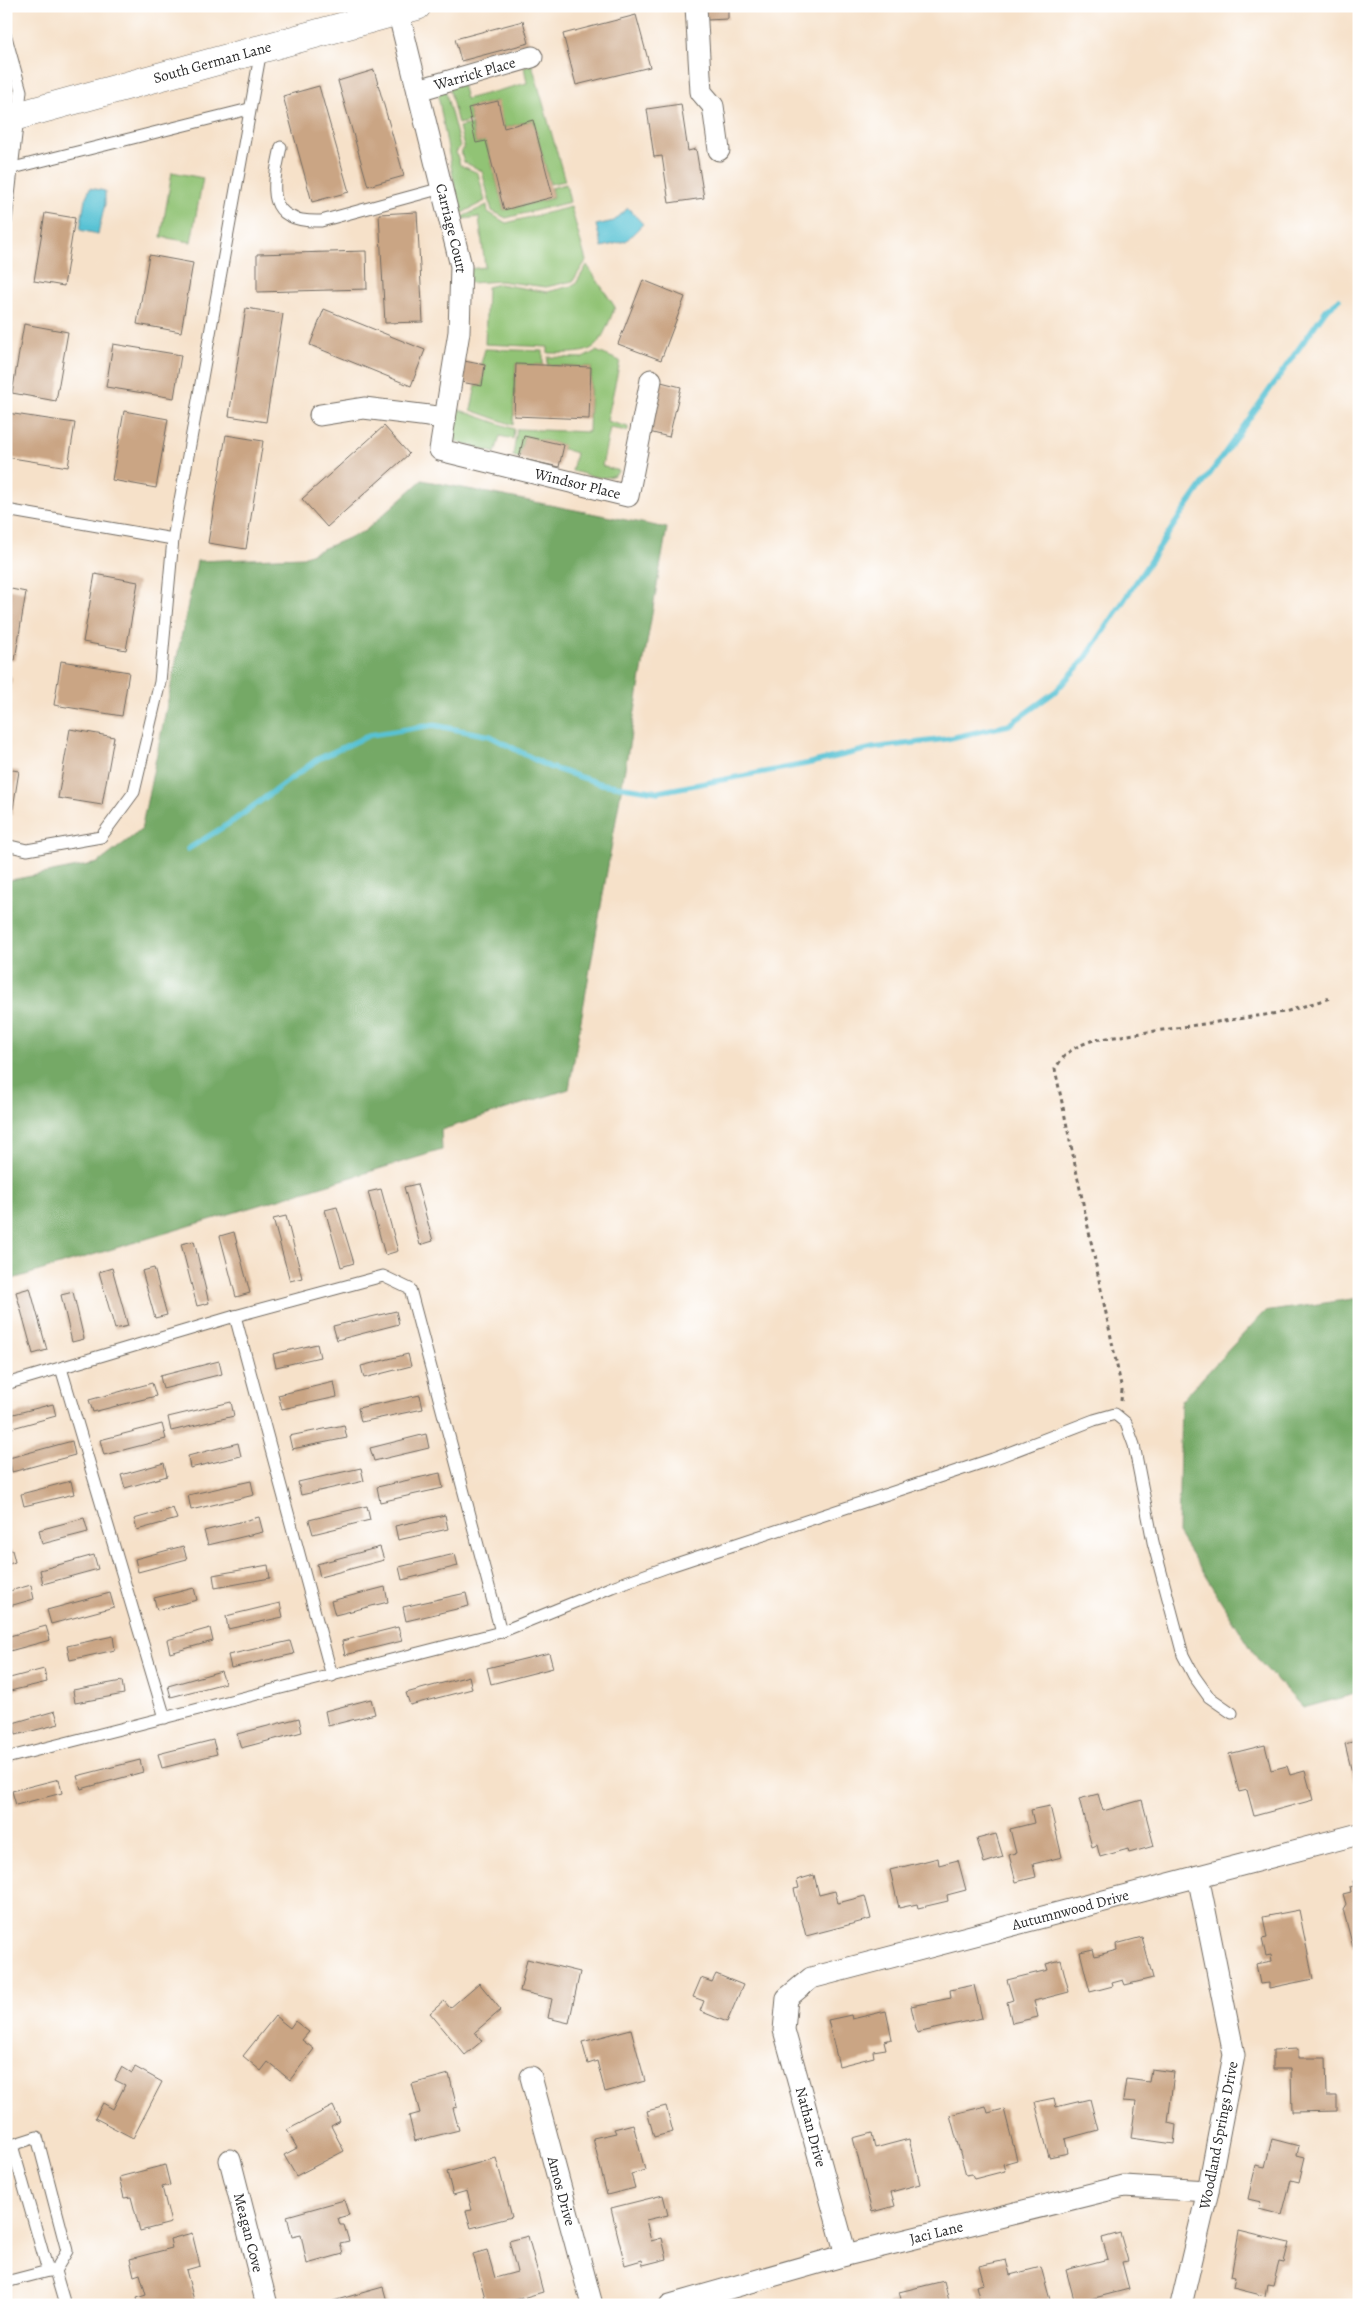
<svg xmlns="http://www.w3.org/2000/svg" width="1365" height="2311" viewBox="0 0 1365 2311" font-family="Alegreya,serif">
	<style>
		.green { fill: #91c374; stroke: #5e7750 }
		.forest { fill: #74a966; stroke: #506a48 }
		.water { fill: #59c2d4; stroke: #427680 }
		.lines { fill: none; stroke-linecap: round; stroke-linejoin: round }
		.stream { stroke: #59c2d4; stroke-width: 5.5 }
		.building { fill: #caa584 }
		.service-casing { stroke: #726b62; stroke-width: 13 }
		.minor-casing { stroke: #726b62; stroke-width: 23 }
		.tertiary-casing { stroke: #726b62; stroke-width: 29 }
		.path { stroke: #726b62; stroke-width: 3; stroke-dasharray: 4 4; stroke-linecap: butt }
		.service { stroke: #fff; stroke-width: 11 }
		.minor { stroke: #fff; stroke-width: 21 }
		.tertiary { stroke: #fff; stroke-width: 28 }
		.labels { text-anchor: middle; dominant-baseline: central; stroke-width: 4; stroke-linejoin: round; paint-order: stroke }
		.street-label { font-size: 15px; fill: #2b2b2b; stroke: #fff }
	</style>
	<rect width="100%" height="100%" fill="#fff"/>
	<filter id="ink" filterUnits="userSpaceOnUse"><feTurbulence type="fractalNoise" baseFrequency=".02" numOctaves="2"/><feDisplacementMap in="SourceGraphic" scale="10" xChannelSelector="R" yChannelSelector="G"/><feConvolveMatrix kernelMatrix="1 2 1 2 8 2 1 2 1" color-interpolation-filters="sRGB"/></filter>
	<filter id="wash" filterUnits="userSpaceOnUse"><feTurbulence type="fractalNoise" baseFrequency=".0096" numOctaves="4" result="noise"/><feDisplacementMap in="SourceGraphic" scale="20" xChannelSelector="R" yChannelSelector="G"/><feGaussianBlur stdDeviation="1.12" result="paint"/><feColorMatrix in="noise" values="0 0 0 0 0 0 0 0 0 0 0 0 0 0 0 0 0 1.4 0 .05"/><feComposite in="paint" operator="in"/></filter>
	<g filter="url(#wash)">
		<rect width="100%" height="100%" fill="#f6e1c9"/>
		<g class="green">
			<path d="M532 64 565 181 550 184 533 120 504 128 497 101 468 108 471 121 458 124 449 87 462 84 466 99 527 83 524 67Z"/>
			<path d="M445 89 460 147 456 152 460 165 478 173 485 201 460 214 438 95Z"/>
			<path d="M471 124 476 143 486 141 504 210 553 198 551 188 566 184 570 202 506 218 492 211 482 171 464 162 461 153 464 147 459 127Z"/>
			<path d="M172 172 203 178 191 242 161 237Z"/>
			<path d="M487 205 488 212 506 223 571 207 586 261 573 281 546 287 500 281 470 283 469 269 485 267 479 217 463 219 462 217Z"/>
			<path d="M587 265 615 307C597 352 597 354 548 353V347L485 344 487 287 499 284 547 292 575 285Z"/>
			<path d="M485 349 543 351V365L516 364 513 425 471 410 476 385 482 386 485 365 481 364Z"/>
			<path d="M596 351 620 361 607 421 628 427V431L610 428 602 466 619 471C608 484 587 474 572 471L576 453 563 449V445L524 436 519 458 513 456 517 429 589 432 591 367 547 365 548 357 583 358Z"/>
			<path d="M454 408 514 429 513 439 500 436 495 453 448 439Z"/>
		</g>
		<g class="forest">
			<path d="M422 480 667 528 569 1089 441 1130 442 1150 6 1281V881L98 863 141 830 197 561 303 557 365 531Z"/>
			<path d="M1359 1298V1693L1303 1708 1259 1661 1178 1533 1181 1401 1264 1312Z"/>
		</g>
		<g class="water">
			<path d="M90 188 105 191V204L98 234 80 230 85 199Z"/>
			<path d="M628 208 643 224 626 241 602 247 596 225 614 221Z"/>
		</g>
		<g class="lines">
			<path class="stream" d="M188 849 233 821 318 759 370 735 433 725 490 736 549 767 602 784 658 792 806 764 873 748 946 739 1009 725 1056 691 1085 659 1178 519 1326 310 1339 300"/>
		</g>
		<g id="blocks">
			<g class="building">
				<path d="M706 6H728V19L706 20Z"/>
				<path d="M636 15 650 67 576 85 563 34Z"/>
				<path d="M523 21 529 43 461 61 455 39Z"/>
				<path d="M374 70 404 176 368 186 338 81Z"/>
				<path d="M319 86 349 192 312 202 283 96Z"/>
				<path d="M498 101 504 128 533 120 553 197 504 210 486 141 476 143 468 108Z"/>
				<path d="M681 104 688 151 696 149 704 198 669 203 662 156 654 157 647 109Z"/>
				<path d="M417 212 423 322 385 323 379 214Z"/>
				<path d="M45 213 75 218 64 286 34 281Z"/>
				<path d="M366 251 367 289 257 292V254Z"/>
				<path d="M149 255 193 263 181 332 137 324Z"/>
				<path d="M643 280 685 297 661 360 618 344Z"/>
				<path d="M246 308 283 314 266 422 229 416Z"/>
				<path d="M324 309 425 350 411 386 310 345Z"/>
				<path d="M24 324 68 332 56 401 12 393Z"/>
				<path d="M113 344 181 355 174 398 106 387Z"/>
				<path d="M464 361 485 365 482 386 461 382Z"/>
				<path d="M516 364 591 367 589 419 514 416Z"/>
				<path d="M661 382 681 387 669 437 649 432Z"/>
				<path d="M124 411 168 419 156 488 112 480Z"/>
				<path d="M7 413 75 423 68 467 6 457Z"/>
				<path d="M384 426 409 454 327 527 302 499Z"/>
				<path d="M226 435 263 441 246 549 208 543Z"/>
				<path d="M524 436 564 445 559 467 519 458Z"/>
				<path d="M95 574 138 582 126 650 83 642Z"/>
				<path d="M6 588 26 592 15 660 6 659Z"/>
				<path d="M61 661 129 672 122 716 54 705Z"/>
				<path d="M6 677 12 678 7 708H6Z"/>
				<path d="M70 729 114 737 102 805 58 798Z"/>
				<path d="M6 769 19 771 12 815 6 814Z"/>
				<path d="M417 1184 433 1241 420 1245 404 1187Z"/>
				<path d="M381 1189 398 1251 385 1255 368 1192Z"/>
				<path d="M337 1207 354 1263 341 1267 325 1210Z"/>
				<path d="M286 1216 302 1278 290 1281 273 1219Z"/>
				<path d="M234 1232 250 1293 236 1297 220 1236Z"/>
				<path d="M194 1241 209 1303 197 1306 181 1244Z"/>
				<path d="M112 1268 128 1326 115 1329 99 1272Z"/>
				<path d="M154 1268 167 1315 155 1318 142 1271Z"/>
				<path d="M30 1288 47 1350 33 1354 16 1292Z"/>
				<path d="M73 1292 84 1339 72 1342 61 1295Z"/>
				<path d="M396 1311 399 1324 337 1340 333 1326Z"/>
				<path d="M317 1344 320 1357 276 1367 273 1354Z"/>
				<path d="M408 1354 411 1366 364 1378 361 1366Z"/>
				<path d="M219 1361 222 1374 163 1389 160 1376Z"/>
				<path d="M334 1382 337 1397 282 1409 278 1395Z"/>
				<path d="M152 1383 156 1396 93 1412 89 1400Z"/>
				<path d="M420 1395 423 1409 361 1422 358 1408Z"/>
				<path d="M231 1402 234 1416 171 1431 168 1417Z"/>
				<path d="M53 1404 56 1416 9 1429 6 1416Z"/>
				<path d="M162 1424 166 1439 104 1455 100 1440Z"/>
				<path d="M344 1425 347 1438 292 1449 289 1436Z"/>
				<path d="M426 1434 429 1448 374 1461 370 1448Z"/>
				<path d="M72 1441 75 1455 12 1472 9 1458Z"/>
				<path d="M238 1443 241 1456 190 1468 188 1456Z"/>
				<path d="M164 1463 167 1476 125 1488 121 1475Z"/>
				<path d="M361 1468 364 1481 301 1495 298 1482Z"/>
				<path d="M440 1473 443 1488 380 1502 377 1487Z"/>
				<path d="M71 1481 74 1494 24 1506 21 1494Z"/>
				<path d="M251 1481 254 1495 191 1510 188 1495Z"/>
				<path d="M367 1506 370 1520 313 1534 309 1520Z"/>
				<path d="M173 1508 177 1519 137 1530 134 1519Z"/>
				<path d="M445 1515 448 1529 398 1540 395 1526Z"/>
				<path d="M259 1517 263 1532 208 1545 204 1531Z"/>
				<path d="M84 1518 88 1532 42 1544 39 1530Z"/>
				<path d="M183 1546 187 1559 138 1572 135 1559Z"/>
				<path d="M380 1547 384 1560 320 1577 317 1564Z"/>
				<path d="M12 1550 15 1562 6 1565V1551Z"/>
				<path d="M455 1554 458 1566 402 1580 399 1567Z"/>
				<path d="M94 1555 98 1569 43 1584 40 1570Z"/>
				<path d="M268 1565 270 1578 215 1588 213 1575Z"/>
				<path d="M31 1585 34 1599 6 1607V1592Z"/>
				<path d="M385 1587 388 1602 335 1615 331 1601Z"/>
				<path d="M194 1588 197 1600 157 1610 154 1598Z"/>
				<path d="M110 1593 114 1607 51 1624 47 1610Z"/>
				<path d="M466 1593 469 1606 406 1621 403 1607Z"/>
				<path d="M280 1603 283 1617 228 1629 226 1616Z"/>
				<path d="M46 1626 50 1640 6 1652V1637Z"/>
				<path d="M398 1627 402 1641 345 1655 342 1641Z"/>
				<path d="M210 1628 213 1641 170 1653 167 1640Z"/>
				<path d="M113 1636 115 1650 70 1660 67 1646Z"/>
				<path d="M290 1641 294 1654 231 1668 228 1655Z"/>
				<path d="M549 1653 553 1668 491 1684 487 1668Z"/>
				<path d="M44 1669 47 1682 6 1692V1679Z"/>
				<path d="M221 1671 225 1683 171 1697 168 1686Z"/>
				<path d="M469 1676 472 1689 410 1705 406 1693Z"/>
				<path d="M122 1681 124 1694 75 1703 73 1690Z"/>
				<path d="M371 1699 375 1714 328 1726 325 1711Z"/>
				<path d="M55 1711 59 1724 16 1735 13 1723Z"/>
				<path d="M299 1718 302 1732 241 1748 237 1734Z"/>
				<path d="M213 1740 217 1754 162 1768 158 1754Z"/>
				<path d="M1359 1740V1789H1356L1345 1744Z"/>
				<path d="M1265 1745 1271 1770 1287 1766 1290 1775 1305 1771 1313 1800 1254 1816 1247 1790 1239 1792 1229 1754Z"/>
				<path d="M140 1760 143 1772 81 1789 77 1776Z"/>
				<path d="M59 1779 62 1793 16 1805 12 1791Z"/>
				<path d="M1098 1794 1103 1811 1142 1800 1154 1846 1129 1853 1128 1849 1100 1857 1097 1845 1092 1847 1079 1799Z"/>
				<path d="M1050 1806 1062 1857 1033 1864 1036 1877 1016 1882 1009 1855 1016 1853 1010 1829 1034 1823 1031 1810Z"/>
				<path d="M996 1834 1003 1857 984 1863 977 1839Z"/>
				<path d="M938 1858 939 1865 958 1860 966 1890 947 1895 948 1901 918 1908 917 1904 899 1908 890 1870Z"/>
				<path d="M814 1875 819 1895 835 1891 838 1903 865 1896 871 1919 806 1936 794 1889 799 1888 797 1880Z"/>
				<path d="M1359 1880V1945L1353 1947 1343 1909 1346 1904 1343 1894 1351 1892 1350 1887 1354 1886 1353 1881Z"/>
				<path d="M1299 1910 1313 1979 1269 1988V1983L1260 1984 1256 1964 1272 1961 1271 1955 1266 1956 1262 1939 1267 1938 1263 1917Z"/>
				<path d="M1142 1937 1153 1978 1125 1985 1123 1980 1112 1983 1113 1986 1090 1992 1080 1952 1093 1949 1095 1956 1117 1950 1116 1944Z"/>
				<path d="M527 1959 580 1972 569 2023 548 2018 552 1999 520 1991Z"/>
				<path d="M1061 1960 1069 1992 1034 2001 1038 2017 1012 2023 1007 2002 1013 2000 1007 1980 1048 1970 1046 1964Z"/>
				<path d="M716 1974 743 1985 727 2022 700 2011 704 2001 693 1997 701 1978 712 1982Z"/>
				<path d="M479 1983 501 2010 475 2032 482 2041 465 2055 430 2013 444 2001 450 2008Z"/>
				<path d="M974 1985 982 2018 917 2033 911 2006 951 1998 950 1990Z"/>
				<path d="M886 2011 892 2039 884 2041 886 2049 873 2051 874 2057 839 2066 828 2020 851 2015 852 2019Z"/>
				<path d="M275 2016 290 2028 295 2021 309 2032 302 2040 314 2049 290 2080 268 2062 261 2071 243 2056Z"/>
				<path d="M631 2029 645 2081 605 2092 597 2061 588 2064 582 2042Z"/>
				<path d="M1298 2049V2058H1326L1327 2096H1337V2111L1292 2112 1291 2069H1273V2050Z"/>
				<path d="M122 2067 132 2073 135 2067 162 2082 133 2138 95 2118 103 2103 113 2109 125 2085 115 2080Z"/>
				<path d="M1151 2069 1174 2072 1168 2123 1176 2125 1174 2144 1131 2138 1136 2102 1123 2101 1126 2079 1149 2082Z"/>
				<path d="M449 2074 457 2107 453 2108 459 2130 415 2141 409 2116 420 2113 412 2084Z"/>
				<path d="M1054 2098 1056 2107 1090 2099 1098 2130 1065 2139 1068 2153 1049 2157 1035 2102Z"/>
				<path d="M333 2106 340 2121 331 2126 344 2151 296 2176 284 2155 297 2148 287 2130Z"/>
				<path d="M666 2106 673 2132 654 2137 647 2111Z"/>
				<path d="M986 2106 988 2113 1004 2109 1017 2160 1003 2164 1005 2171 974 2179 972 2174 966 2175 950 2115Z"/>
				<path d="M633 2124 645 2170 631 2174 635 2188 607 2195 593 2138 616 2133 614 2129Z"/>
				<path d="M872 2133 875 2148 909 2139 920 2184 891 2192 895 2206 872 2212 853 2138Z"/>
				<path d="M1272 2139 1299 2146 1297 2155 1305 2157 1299 2182 1291 2180 1282 2215 1259 2209 1261 2202 1248 2199 1256 2165 1265 2167Z"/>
				<path d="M496 2158 512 2217 471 2228 466 2211 472 2210 467 2191 453 2195 447 2172Z"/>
				<path d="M165 2165 170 2185 162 2187 171 2223 140 2231 131 2197 124 2198 119 2177Z"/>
				<path d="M663 2195 668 2215 646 2220 651 2241 662 2238 667 2259 643 2265 642 2260 625 2265 611 2208Z"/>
				<path d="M344 2200 349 2215 338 2218 340 2225H344L349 2241 340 2243 343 2254 307 2264 301 2235 292 2237 287 2216Z"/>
				<path d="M1239 2231 1289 2243 1284 2263 1279 2262 1273 2285 1267 2284 1265 2296 1233 2288 1235 2277 1231 2276Z"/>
				<path d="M192 2233 200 2266 186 2270 195 2304 139 2305 137 2298 146 2295 140 2274 134 2276 130 2259 172 2248 170 2239Z"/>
				<path d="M1120 2233 1128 2261 1122 2262 1129 2289 1075 2303 1066 2270 1108 2259 1102 2238Z"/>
				<path d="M528 2236 543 2292 498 2305H487L473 2254 487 2250 495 2278 517 2272 509 2241Z"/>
				<path d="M6 2257 10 2268 6 2269Z"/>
				<path d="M1006 2260 1010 2275 1041 2267 1050 2300 1032 2305H981L976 2286 984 2284 979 2266Z"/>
				<path d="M944 2281 950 2305H888V2303L901 2299 899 2292Z"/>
				<path d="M383 2287 388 2305H334L333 2301Z"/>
				<path d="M1226 2301 1238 2304V2305H1225Z"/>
			</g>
		</g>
	</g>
	<g filter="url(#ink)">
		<use href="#blocks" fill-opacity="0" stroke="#726b62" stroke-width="1"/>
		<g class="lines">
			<defs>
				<g id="service">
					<path d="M6 37 21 91 6 222"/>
					<path d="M281 147C272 188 264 223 321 221L442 188"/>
					<path d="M13 168 249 109"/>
					<path d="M6 510 173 539"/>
					<path d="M6 845 27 850 101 837 134 792 160 682 173 539 261 50"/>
					<path d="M235 1316 332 1676"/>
					<path d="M61 1368 165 1718"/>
					<path d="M6 1384 235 1316 383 1276 410 1289 501 1632"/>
					<path d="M6 1758 501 1632 612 1587 673 1565 993 1459 1094 1420 1115 1414 1126 1423 1134 1445 1153 1542 1183 1655 1194 1676 1209 1697 1232 1713"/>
					<path d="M48 2271 12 2145 37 2137 67 2251 55 2271"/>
					<path d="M6 2282 48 2271H55L65 2305"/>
				</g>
				<g id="minor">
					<path d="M696 6 701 92 713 106 719 150"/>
					<path id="s1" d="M398 11 461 266 459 332 440 450 628 496 651 380"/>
					<path id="s2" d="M418 90 532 57"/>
					<path d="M320 415 364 408 445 418"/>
					<path id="s3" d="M531 2077 592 2305"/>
					<path id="s4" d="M230 2160 267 2305"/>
					<path id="s5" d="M846 2255 784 2030 787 1998 811 1978 1359 1834"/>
					<path id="s6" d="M670 2305 846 2255 1124 2186 1208 2191"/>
					<path id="s7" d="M1181 2305 1208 2191 1234 2055 1198 1876"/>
				</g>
				<g id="tertiary">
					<path id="s8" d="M6 119 417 6"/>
				</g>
			</defs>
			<use href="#service" class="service-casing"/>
			<use href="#minor" class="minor-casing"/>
			<use href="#tertiary" class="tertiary-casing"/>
			<path class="path" d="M1121 1401 1122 1390 1055 1069C1067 1050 1074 1047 1094 1040L1285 1012 1330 998"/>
			<use href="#service" class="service"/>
			<use href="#minor" class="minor"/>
			<use href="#tertiary" class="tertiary"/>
		</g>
	</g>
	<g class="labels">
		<g class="street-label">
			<text stroke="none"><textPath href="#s8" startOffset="214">South German Lane</textPath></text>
			<text stroke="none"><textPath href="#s2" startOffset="59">Warrick Place</textPath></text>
			<text stroke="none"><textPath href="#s1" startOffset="224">Carriage Court</textPath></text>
			<text stroke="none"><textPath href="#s1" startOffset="590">Windsor Place</textPath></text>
			<text stroke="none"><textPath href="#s5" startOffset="565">Autumnwood Drive</textPath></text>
			<text transform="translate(811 2127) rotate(75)">Nathan Drive</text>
			<text stroke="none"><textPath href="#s7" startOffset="174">Woodland Springs Drive</textPath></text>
			<text stroke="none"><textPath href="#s3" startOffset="118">Amos Drive</textPath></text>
			<text stroke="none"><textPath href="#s4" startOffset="75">Meagan Cove</textPath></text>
			<text stroke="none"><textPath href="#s6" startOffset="276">Jaci Lane</textPath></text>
		</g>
	</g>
	<rect width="1365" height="2311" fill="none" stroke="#fff" stroke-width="25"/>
</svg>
